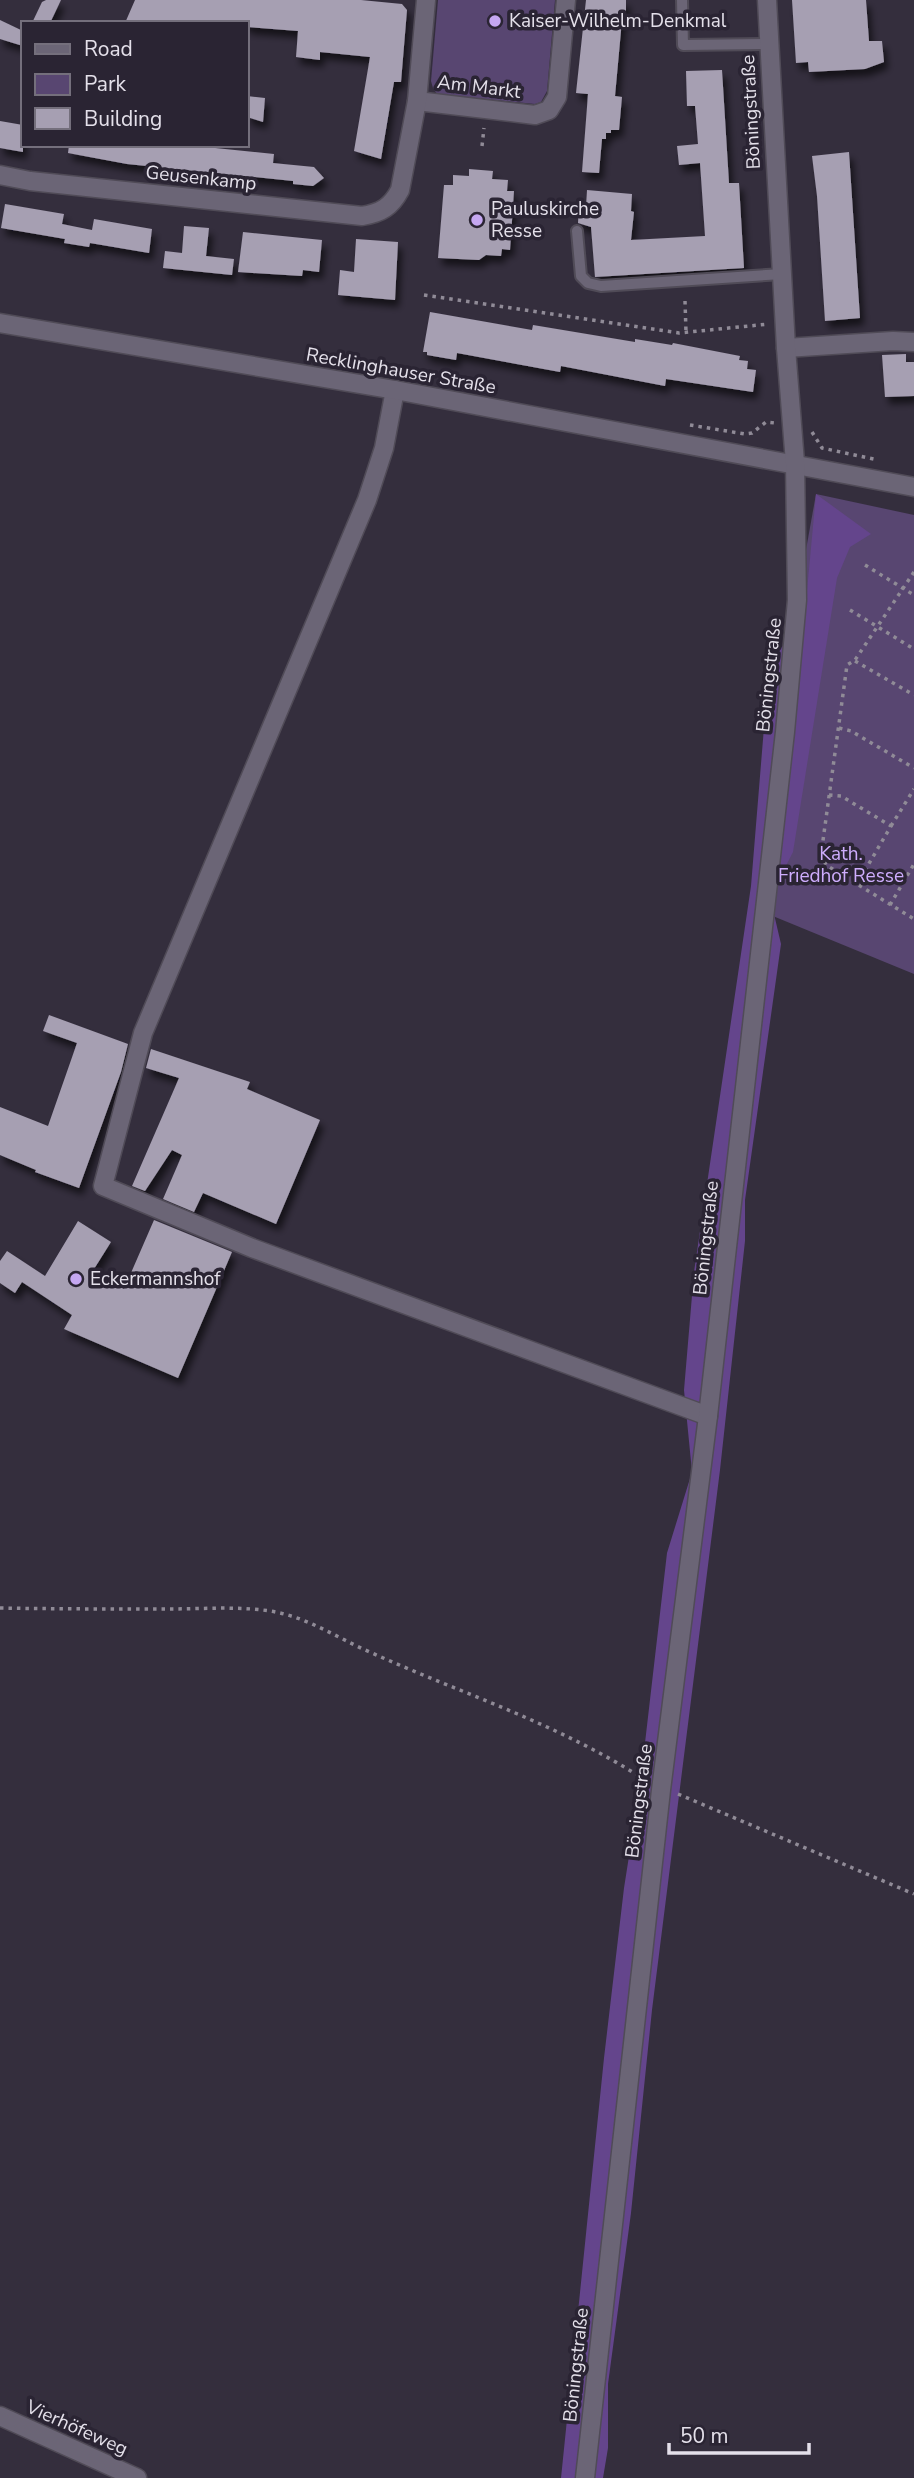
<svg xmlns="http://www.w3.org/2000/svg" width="914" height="2478" viewBox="0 0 914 2478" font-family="'Nunito Sans',sans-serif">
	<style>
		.green { fill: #584671 }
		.forest { fill: #64458c }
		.building { fill: #a69fb2; filter: url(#shadow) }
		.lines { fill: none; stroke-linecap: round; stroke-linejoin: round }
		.lane-casing { stroke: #504b57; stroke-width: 14 }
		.street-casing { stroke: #504b57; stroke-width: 21 }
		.secondary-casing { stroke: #504b57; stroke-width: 21 }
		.path { stroke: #908b97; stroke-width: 3.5; stroke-dasharray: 3.5 5; stroke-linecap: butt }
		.lane { stroke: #6b6576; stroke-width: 10 }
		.street { stroke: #6b6576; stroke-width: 18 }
		.secondary { stroke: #6b6576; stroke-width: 18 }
		.poi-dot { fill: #c5a7f1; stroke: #2a2433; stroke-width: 2.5 }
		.labels { text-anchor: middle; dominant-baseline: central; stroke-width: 7; stroke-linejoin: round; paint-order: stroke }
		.poi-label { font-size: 19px; fill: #e4e0ea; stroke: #2a2433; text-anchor: start }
		.street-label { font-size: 19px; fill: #e4e0ea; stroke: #2a2433 }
		.park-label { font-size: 19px; fill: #ceadfd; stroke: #2a2433 }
	</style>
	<defs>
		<filter id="shadow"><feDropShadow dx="4" dy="7" stdDeviation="3.5" flood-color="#0009"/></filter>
	</defs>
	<rect width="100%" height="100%" fill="#342e3d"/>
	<g class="green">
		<path d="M438 0H555L547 91 541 102 535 104 437 94 433 88 431 81Z"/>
		<path d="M816 494 914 515V974L763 912 797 600Z"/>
	</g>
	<path class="forest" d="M816 494 871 534 850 547 837 578 793 852 770 897 781 944 745 1200V1241L720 1470 652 2010 631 2213 608 2384V2448L603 2478H561L604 2058 624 1888 640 1786 667 1553 692 1472 684 1390 694 1272 751 886 770 654 803 634Z"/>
	<g class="building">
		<path d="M46 0H61L50 23H32L42 2Z"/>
		<path d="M135 0H361L402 4 407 10 401 82H394L381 159 354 151 370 57 320 52V60L296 57 298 31 247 27V23H125Z"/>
		<path d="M586 0H626V20H622L615 96 622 97 619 130H611V133H606V139H602L599 173 582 172 588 94 576 93Z"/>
		<path d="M792 0H866L869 41H882L884 62 865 69 809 72 808 62 796 63Z"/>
		<path d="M0 20 23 31V46L0 39Z"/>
		<path d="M722 70 729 183H739L744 268 595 277 591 227 578 223 579 206 586 207 587 190 632 194 631 211 634 212 631 240 705 236 700 163 679 165 677 146 698 144 695 106H687L686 71Z"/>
		<path d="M247 96 265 98 263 122 247 117Z"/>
		<path d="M0 121 23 125V152L0 148Z"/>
		<path d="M69 145H186L274 154 273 163 314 167 324 178 313 186 293 184V181L127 164 68 153Z"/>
		<path d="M849 152 860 318 825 321 817 196 812 156Z"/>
		<path d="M469 169 493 171 492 179 508 180 507 191H514L510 250 502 249 501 256 486 255 479 260 438 258 444 185H453V175L469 176Z"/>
		<path d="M5 204 64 214 62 224 92 230 94 219 152 229 149 253 90 243 89 247 64 243 65 239 1 228Z"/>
		<path d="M184 226 209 228 206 256 234 259 232 275 163 268 165 251 182 253Z"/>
		<path d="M243 232 322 240 319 272 303 270 302 276 238 272Z"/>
		<path d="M356 239 398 242 395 300 338 295 340 270 354 272Z"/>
		<path d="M430 312 532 330 533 325 635 342V339L672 345 673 343 740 356 739 360 748 361 747 369 756 370 753 392 666 379 665 386 561 366 560 372 457 353 456 360 427 355V352H423Z"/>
		<path d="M906 354V362H914V396L885 397 882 355Z"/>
		<path d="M49 1015 128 1044 121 1072 79 1188 35 1172 36 1170 0 1155V1107L48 1126 77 1043 43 1031Z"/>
		<path d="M151 1049 250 1082 247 1089 320 1120 276 1224 203 1193 194 1212 163 1199 182 1155 172 1150 145 1191 132 1186 179 1078 146 1068Z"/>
		<path d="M154 1220 232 1252 178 1378 64 1329 72 1315 22 1282 15 1293 0 1283V1261L7 1251 45 1276 78 1221 111 1242 94 1269 124 1289Z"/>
	</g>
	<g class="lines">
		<defs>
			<g id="lane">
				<path d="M682 0 683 45 768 44"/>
				<path d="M577 231 581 276 588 283 601 286 782 274"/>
			</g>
			<g id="street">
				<path d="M417 101 535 115 549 110 557 97 566 0"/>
				<path d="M0 175 30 181 362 216C381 213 391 207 400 190L417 101 426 0"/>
				<path d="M786 348 893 341 914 342"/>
				<path d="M395 390 384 448 367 500 143 1033 103 1186 252 1248 708 1416"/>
				<path d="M0 2416 137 2478"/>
			</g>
			<g id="secondary">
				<path d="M0 323 395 390 914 487"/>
				<path d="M585 2478 661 1790 708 1416 785 732 797 600 795 463 786 348 767 0"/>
			</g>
		</defs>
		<use href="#lane" class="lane-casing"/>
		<use href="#street" class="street-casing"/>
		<use href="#secondary" class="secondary-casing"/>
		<g class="path">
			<path d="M482 146 484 128"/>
			<path d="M424 295 679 333 769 324"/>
			<path d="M685 301 686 332"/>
			<path d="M690 425 745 434 752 433 766 422 775 423"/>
			<path d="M812 432 822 448 878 460"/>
			<path d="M865 565 914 595"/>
			<path d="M914 572 855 660 847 665 821 855 826 865 914 919"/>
			<path d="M850 610 914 649"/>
			<path d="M855 661 914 695"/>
			<path d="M839 728 851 731 914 768"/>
			<path d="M829 795 841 796 891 826 857 884"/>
			<path d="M891 826 914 789"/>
			<path d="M890 905 914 864"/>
			<path d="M0 1608C56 1609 113 1609 169 1609 202 1609 237 1606 270 1611 308 1617 337 1638 372 1653 463 1694 561 1725 645 1780"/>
			<path d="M678 1794 914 1894"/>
		</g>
		<use href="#lane" class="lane"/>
		<use href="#street" class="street"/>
		<use href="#secondary" class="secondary"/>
	</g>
	<g class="poi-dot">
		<circle cx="495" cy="21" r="7"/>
		<circle cx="477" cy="220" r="7"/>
		<circle cx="76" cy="1279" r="7"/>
	</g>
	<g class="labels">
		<g class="poi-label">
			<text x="509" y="21">Kaiser-Wilhelm-Denkmal</text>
			<text x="491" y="209">Pauluskirche<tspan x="491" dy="22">Resse</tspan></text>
			<text x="90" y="1279">Eckermannshof</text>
		</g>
		<g class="street-label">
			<text transform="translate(479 87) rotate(7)">Am Markt</text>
			<text transform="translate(751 112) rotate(-93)">Böningstraße</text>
			<text transform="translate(201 178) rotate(6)">Geusenkamp</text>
			<text transform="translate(401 371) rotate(10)">Recklinghauser Straße</text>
			<text transform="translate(769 675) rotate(-84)">Böningstraße</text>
			<text transform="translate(706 1238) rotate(-84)">Böningstraße</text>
			<text transform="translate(639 1801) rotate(-83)">Böningstraße</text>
			<text transform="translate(576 2365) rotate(-84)">Böningstraße</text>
			<text transform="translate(77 2428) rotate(24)">Vierhöfeweg</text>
		</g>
		<g class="park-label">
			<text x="841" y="854">Kath.<tspan x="841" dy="22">Friedhof Resse</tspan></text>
		</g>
	</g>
	<rect x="21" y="21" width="228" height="126" fill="#2a2433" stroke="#746f7c" stroke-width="2"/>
	<rect x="35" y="44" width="35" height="10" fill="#6b6576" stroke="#746f7c" stroke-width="2"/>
	<text x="84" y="56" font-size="21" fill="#e4e0ea">Road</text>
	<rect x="35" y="74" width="35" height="21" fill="#584671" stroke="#746f7c" stroke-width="2"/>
	<text x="84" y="91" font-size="21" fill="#e4e0ea">Park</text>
	<rect x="35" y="108" width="35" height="21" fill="#a69fb2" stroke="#746f7c" stroke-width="2"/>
	<text x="84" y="126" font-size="21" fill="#e4e0ea">Building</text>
	<path d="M669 2443v10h140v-10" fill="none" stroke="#e4e0ea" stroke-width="3.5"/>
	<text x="680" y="2443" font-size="21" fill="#e4e0ea" stroke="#2a2433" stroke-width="5" paint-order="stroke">50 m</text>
</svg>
